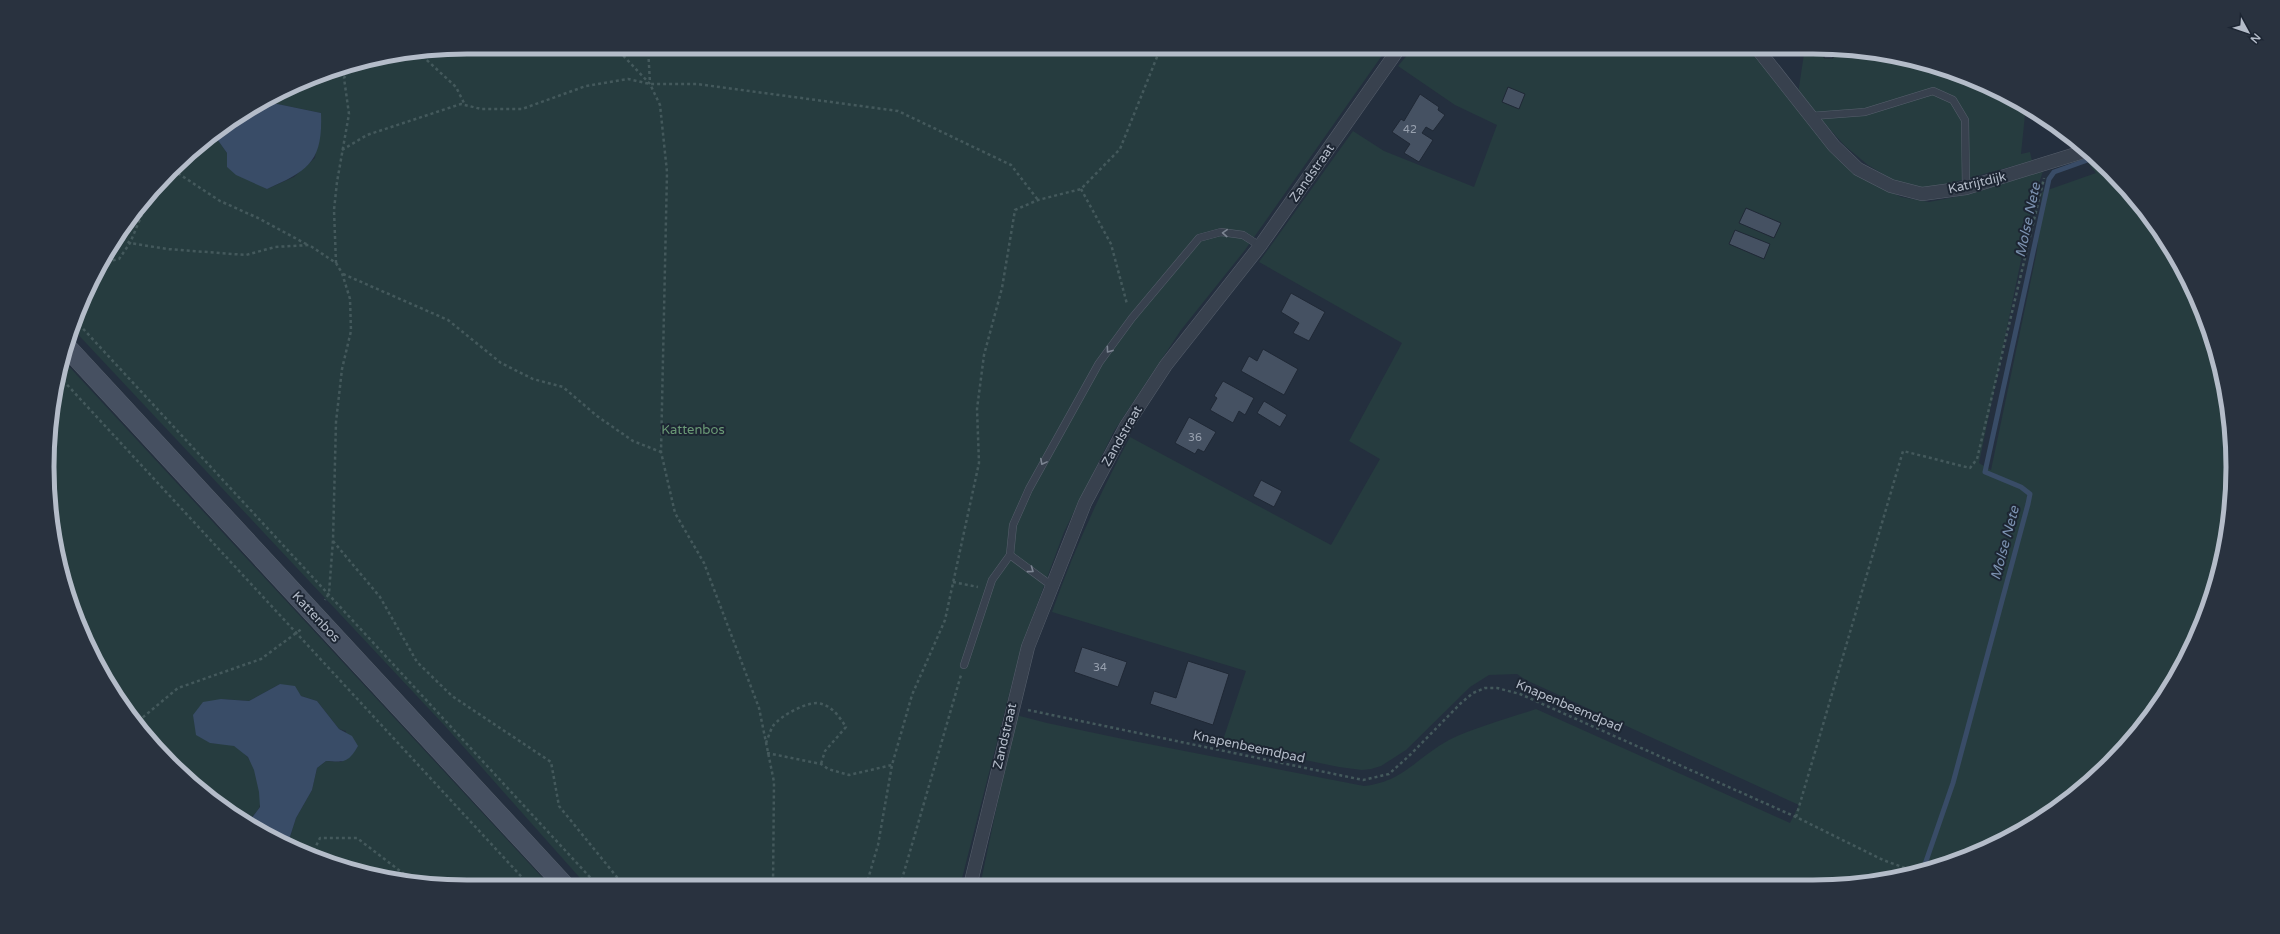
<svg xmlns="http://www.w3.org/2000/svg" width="2280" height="934" viewBox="0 0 2280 934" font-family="'Varela Round',sans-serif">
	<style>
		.green { fill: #263c3f }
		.water { fill: #394c67 }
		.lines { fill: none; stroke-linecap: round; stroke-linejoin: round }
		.stream { stroke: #394c67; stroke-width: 5 }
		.building { fill: #455162; stroke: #1f2835 }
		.service-casing { stroke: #565f6c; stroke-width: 8 }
		.minor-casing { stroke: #565f6c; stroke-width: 14 }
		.secondary-casing { stroke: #565f6c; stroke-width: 20 }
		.path { stroke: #44595c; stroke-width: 2.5; stroke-dasharray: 3 3; stroke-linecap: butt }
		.service { stroke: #38414e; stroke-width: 7 }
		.minor { stroke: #38414e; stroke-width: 13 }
		.secondary { stroke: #465061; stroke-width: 19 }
		.oneway { stroke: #7c8592 }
		.labels { text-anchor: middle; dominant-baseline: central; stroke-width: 4; stroke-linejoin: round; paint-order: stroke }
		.number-label { font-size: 11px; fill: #98a1af }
		.street-label { font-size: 13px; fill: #b4bcc9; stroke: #1d2633 }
		.park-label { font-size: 13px; fill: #6b9a76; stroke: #1d2633 }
		.water-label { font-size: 14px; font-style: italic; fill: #7c92b1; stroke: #1d2633 }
		.rim { fill: none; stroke: #b4bcc9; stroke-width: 5 }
	</style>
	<rect width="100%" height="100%" fill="#242f3e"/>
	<g class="green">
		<path d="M467 47H1388L1245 250 1181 330 1114 431 1064 532 1021 648 960 886 588 887 445 726 71 327C82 304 91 280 103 257 130 208 173 164 218 131L217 139 227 153V167L267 189 294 177 315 158 321 113 263 101 332 69 385 55Z"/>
		<path d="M1414 47H1744L1760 62 1852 172 1901 197 1929 202 1970 194 2043 171 2033 202 1979 463 1991 470 2037 251 2042 192 2096 173 2088 163 2098 160 2146 211 2190 281 2219 358 2232 439 2229 522 2211 602 2162 700 2090 783 1999 844 1948 865 1868 883 980 886 1016 715 1047 723 1123 739 1364 786C1403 782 1416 758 1449 740 1473 728 1510 718 1536 709L1790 823 1799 805 1526 680 1517 674 1489 675 1470 687 1406 750 1381 766 1371 769 1362 770 1339 767 1222 743 1246 671 1052 612C1073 552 1100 493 1130 437L1331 545 1380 459 1349 441 1402 343 1259 262 1353 131 1384 151 1474 187 1497 125 1455 105 1398 66Z"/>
		<path d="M1805 47 1868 51 1948 69 2023 103 2026 105 2021 154 2030 152 2032 161 1928 189 1893 180 1868 165 1845 146 1798 94Z"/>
		<path d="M63 360 551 887C505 887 459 889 413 883 371 879 326 862 287 846L296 818 312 790 317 768 326 761 342 762 346 731 339 729 317 701 301 696 280 684 249 701 221 699 210 743C217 744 227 743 234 746 254 755 263 786 260 805 258 813 250 816 248 823L212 800 151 744 118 700 79 628 55 549 47 467 51 412Z"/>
	</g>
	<g class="water">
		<path d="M263 101 321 113C323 162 308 171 267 189L236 175 227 167V153L217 139 218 131Z"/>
		<path d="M280 684 295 686 301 696 317 701 339 729 352 736 358 746C348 763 345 762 326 761L317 768 312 790 296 818 287 846 248 823 260 807 259 792 254 770 248 757 234 746 210 743 196 735 193 715 203 702 221 699 249 701Z"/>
	</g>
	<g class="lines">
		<path class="stream" d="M1923 870 1953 783 2028 504 2030 494 2021 487 1985 472 2049 179 2054 172 2096 157"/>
	</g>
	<g class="building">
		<path d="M1825 48H1834L1833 58H1824Z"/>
		<path d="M1508 87 1525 94 1519 109 1502 102Z"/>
		<path d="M1420 94 1439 107 1438 110 1445 115 1433 131 1426 127 1422 133 1433 140 1419 162 1404 153 1410 144 1392 132 1401 119 1404 121Z"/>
		<path d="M1746 208 1781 223 1774 238 1739 223Z"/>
		<path d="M1735 230 1770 244 1764 259 1729 244Z"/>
		<path d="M1291 293 1325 312 1309 341 1293 333 1299 323 1281 312Z"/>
		<path d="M1263 349 1298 369 1284 395 1241 371 1249 356 1257 361Z"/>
		<path d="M1223 381 1254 398 1245 415 1239 411 1233 423 1210 410 1217 398 1214 396Z"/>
		<path d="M1264 401 1287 415 1280 427 1257 413Z"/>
		<path d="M1189 417 1216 432 1204 452 1198 449 1195 454 1175 443Z"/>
		<path d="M1261 480 1282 491 1274 507 1253 496Z"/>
		<path d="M1082 647 1127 662 1118 687 1074 672Z"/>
		<path d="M1188 661 1229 674 1213 725 1150 704 1154 691 1176 698Z"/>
	</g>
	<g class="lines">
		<defs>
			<g id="service">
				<path d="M1812 116 1865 112 1933 91 1953 100 1965 120 1966 188"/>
				<path d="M1010 555 1052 586"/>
				<path d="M964 665 992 580 1010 555 1013 525 1029 489 1099 363 1132 318 1199 238 1221 232 1243 235 1260 246"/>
			</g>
			<g id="minor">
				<path d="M1756 47 1834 146 1858 169 1891 186 1922 194 1966 188 2089 150"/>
				<path d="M970 886 1028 647 1085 503 1126 426 1166 365 1260 246 1400 47"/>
			</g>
			<path id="secondary" d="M66 346 566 887"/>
		</defs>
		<use href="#service" class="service-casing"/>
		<use href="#minor" class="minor-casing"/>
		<use href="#secondary" class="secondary-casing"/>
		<g class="path">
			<path d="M615 47 650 84 660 105 667 172 661 452 675 513 704 563 759 708 774 782 773 886"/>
			<path d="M648 47 650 83"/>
			<path d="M418 52 456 87 465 105"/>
			<path d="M342 150 367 135 461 104 481 109H522L586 86 628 79 650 84H697L898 111 1011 165 1038 200"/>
			<path d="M173 170 220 201 258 218 308 245"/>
			<path d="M1081 189 1111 244 1127 304"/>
			<path d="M117 236 130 243 167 249 246 255 275 247 309 245 336 263 342 273 350 299 351 331 342 369 336 422 333 540 329 593 325 600"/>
			<path d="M101 263 119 259 130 243 151 193"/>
			<path d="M336 263 334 210 337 182 349 114 344 78 353 64"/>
			<path d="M343 274 448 320 501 363 533 379 563 387 597 416 633 441 661 452"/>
			<path d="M75 320 599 887"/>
			<path d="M59 376 531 887"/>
			<path d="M333 541 380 597 417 662 452 696 551 762 559 806 625 887"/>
			<path d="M953 582 978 587"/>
			<path d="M1028 710 1363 780 1389 774 1411 754 1461 703 1473 693 1485 688H1497L1520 694 1796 817 1883 860 1916 872"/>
			<path d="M131 718H142L178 688 261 659 303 628"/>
			<path d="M766 743C768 738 770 731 773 726 780 716 810 699 822 704 833 707 840 718 846 727L825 751 821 764"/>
			<path d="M767 753 821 764 828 769 849 775 892 765"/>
			<path d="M1796 817 1903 451 1970 468 1977 459 2044 178"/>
			<path d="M311 856 320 838H357L417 884"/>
			<path d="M866 886 878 845 892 765 912 695 945 620 979 463 977 409 984 355 1002 288 1015 210 1038 200 1081 189 1120 149 1161 47"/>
			<path d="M900 886 961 675"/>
		</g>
		<use href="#service" class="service"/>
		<use href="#minor" class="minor"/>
		<use href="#secondary" class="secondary"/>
	</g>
	<defs><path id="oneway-chevron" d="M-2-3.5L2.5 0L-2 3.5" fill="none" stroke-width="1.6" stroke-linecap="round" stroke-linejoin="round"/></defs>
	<g class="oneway">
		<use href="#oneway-chevron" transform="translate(1225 233) rotate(-177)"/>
		<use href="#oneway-chevron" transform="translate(1109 350) rotate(126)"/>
		<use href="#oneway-chevron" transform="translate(1043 462) rotate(118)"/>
		<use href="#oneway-chevron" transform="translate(1031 570) rotate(36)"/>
	</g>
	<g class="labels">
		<g class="number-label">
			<text x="1410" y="129">42</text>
			<text x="1195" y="437">36</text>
			<text x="1100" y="667">34</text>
		</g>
		<g class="street-label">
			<text transform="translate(1312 173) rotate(-55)">Zandstraat</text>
			<text transform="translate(1977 183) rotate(-13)">Katrijtdijk</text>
			<text transform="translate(1122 436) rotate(-60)">Zandstraat</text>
			<text transform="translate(316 617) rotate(47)">Kattenbos</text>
			<text transform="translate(1569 706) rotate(23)">Knapenbeemdpad</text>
			<text transform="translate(1005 736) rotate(-77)">Zandstraat</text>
			<text transform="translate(1249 747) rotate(12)">Knapenbeemdpad</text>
		</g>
		<g class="park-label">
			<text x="693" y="430">Kattenbos</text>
		</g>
		<g class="water-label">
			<text transform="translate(2028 220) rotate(-78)">Molse Nete</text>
			<text transform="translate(2005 543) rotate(-75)">Molse Nete</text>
		</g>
	</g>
	<path d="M0 0H2280V934H0ZM467 54H1813A413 413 0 0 1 2226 467V467A413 413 0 0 1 1813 880H467A413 413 0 0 1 54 467V467A413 413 0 0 1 467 54Z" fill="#29323f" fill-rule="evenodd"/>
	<path class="rim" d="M467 54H1813A413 413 0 0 1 2226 467V467A413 413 0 0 1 1813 880H467A413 413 0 0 1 54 467V467A413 413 0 0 1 467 54Z"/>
	<g transform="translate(2248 32) rotate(130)" stroke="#1d2633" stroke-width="3" paint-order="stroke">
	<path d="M0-3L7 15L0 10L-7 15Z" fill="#b4bcc9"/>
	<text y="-6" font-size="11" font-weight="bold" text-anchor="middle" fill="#b4bcc9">N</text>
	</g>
</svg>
